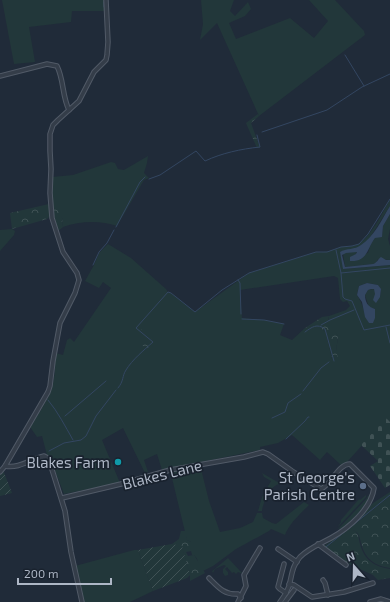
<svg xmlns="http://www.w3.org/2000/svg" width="390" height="602" viewBox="0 0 390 602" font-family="'Exo 2',sans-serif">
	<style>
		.grass { fill: #22373a; fill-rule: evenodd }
		.forest { fill: url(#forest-crowns) }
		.cemetery { fill: url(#cemetery-stones) }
		.garden { fill: url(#garden-furrows) }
		.water { fill: #334661 }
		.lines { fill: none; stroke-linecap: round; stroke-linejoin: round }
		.stream { stroke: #334661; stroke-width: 1 }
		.minor-casing { stroke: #515a67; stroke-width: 5.5 }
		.minor { stroke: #343d49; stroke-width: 3.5 }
		.culture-dot { fill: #0f9aa8; stroke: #19222e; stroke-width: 1.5 }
		.service-dot { fill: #5c6f8a; stroke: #19222e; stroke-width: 1.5 }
		.labels { text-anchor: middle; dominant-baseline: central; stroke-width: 3.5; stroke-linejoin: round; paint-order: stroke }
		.poi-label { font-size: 15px; fill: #aeb7c6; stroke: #19222e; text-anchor: end }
		.street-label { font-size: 15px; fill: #aeb7c6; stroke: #19222e }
	</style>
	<defs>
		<pattern id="forest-crowns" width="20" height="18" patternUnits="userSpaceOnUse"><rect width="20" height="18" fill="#22373a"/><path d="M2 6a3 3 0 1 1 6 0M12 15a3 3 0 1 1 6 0" fill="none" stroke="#405255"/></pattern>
		<pattern id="cemetery-stones" width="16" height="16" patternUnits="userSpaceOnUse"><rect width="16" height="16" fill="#22373a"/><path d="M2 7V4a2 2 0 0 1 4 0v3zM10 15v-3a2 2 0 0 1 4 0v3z" fill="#405255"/></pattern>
		<pattern id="garden-furrows" width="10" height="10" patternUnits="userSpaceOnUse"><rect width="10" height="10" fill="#22373a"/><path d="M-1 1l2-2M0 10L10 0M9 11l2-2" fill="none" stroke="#405255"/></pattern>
	</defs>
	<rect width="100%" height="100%" fill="#202b39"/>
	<g class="grass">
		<path d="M2 0H106V11H72L71 22 29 27 35 62 14 64Z"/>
		<path d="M201 0H234L230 11 235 16 248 2 251 9 245 16 229 23 236 39 290 18 314 38 328 21 309 0H335L364 31 365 35 259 116 217 23 200 40 203 24Z"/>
		<path d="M148 156 147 163 144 173 149 178 144 180 117 226C100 220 80 221 63 227L62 218 51 197 52 177 73 175 111 162 115 163 118 169 124 170Z"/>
		<path d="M390 199V206L371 236 366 242 357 248 340 252 344 269 390 265V422L386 419 347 462 342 466 327 452 320 460 292 435 278 443 260 447V450L250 452 162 470 157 454 144 460 148 472 145 473 123 428 102 440 120 483 64 494 49 455H47L42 436 37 437 30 427C39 412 52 396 54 378 56 370 54 362 55 353L63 355 67 340 70 338 74 342 111 288 103 282 99 288 85 281 94 265 99 253 108 244 131 258 166 289 168 292 171 293 195 312 249 273 316 252C326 253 332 250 341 247 346 246 351 247 356 245 370 239 383 212 390 199ZM334 276 338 278 340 299 343 302 347 301 350 306 346 310 329 316V319L326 322 338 336 336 351 332 359 326 333 321 328V322L305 328 292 340 280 335 284 324 264 320 242 318 240 290ZM367 283 378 285 381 290 380 297 375 294V290L373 289 368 290 365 295 369 307 375 309V315L373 323H369C363 313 364 305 357 295L359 286Z"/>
		<path d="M390 214V229L388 239 390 246V260L378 259 376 263 373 264 345 267 343 253 357 251 356 254 353 256 368 253C371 244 371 238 382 235L383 226Z"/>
		<path d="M12 229 15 231 14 235 0 251V230Z"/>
		<path d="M200 465 209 501 220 532 240 528 253 522 257 513H262L263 518 272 523 276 524 304 502 309 505C301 513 288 525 285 535L271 529 269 531 236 549 213 566 203 571 199 565 197 559 194 555H192L191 551V542L187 540 170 470Z"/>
		<path d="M262 473 281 484C271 483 263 503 262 511H258L262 497 271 481 264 477Z"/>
		<path d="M372 492C367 503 351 529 338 529L367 498 368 500 367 497Z"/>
		<path d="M390 492V496L325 549 320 544 321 543 324 546 330 542V540L359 517 373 503Z"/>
		<path d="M366 495V497L337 528 341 522V520L359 499 360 500Z"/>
		<path d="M134 550H138L153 591 130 602H83L75 566Z"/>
		<path d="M228 558 243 574 238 572 236 574 234 572 232 573 227 567 225 569 228 572V575L225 576 223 573V569L226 566 224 565 215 569 213 573 212 571 211 572Z"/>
	</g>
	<g class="forest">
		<path d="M258 114 259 116 251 123 260 148H257L246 123Z"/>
		<path d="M51 197 57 199 62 218 63 227 58 231 53 219Z"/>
		<path d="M49 204 51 215 47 219 12 229 10 213Z"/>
		<path d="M329 316 328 321 338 336 336 351 338 358 334 361 332 359 326 333 321 328V323L305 328 322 317Z"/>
		<path d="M140 328 151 338 153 344 147 349H144L137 330Z"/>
		<path d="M390 496V568C375 566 365 559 361 543 360 538 359 533 354 530H351C353 530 355 530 356 532 359 535 359 541 360 544 364 560 375 567 390 569V578L378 580 373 575 349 564 326 548Z"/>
		<path d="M181 531H186L187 540 191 542V551L186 552 188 556 194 555 205 573 190 581V575L182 547 172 544 179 539Z"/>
	</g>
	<path class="cemetery" d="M386 418 390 422V485L385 488 370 466 378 461 361 445Z"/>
	<g class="garden">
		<path d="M3 470 12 493 0 496V473Z"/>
		<path d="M172 544 182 546 190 575 187 578 153 591 138 550Z"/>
	</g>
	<g class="water">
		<path d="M390 206V214L383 226 382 237 375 238C367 248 368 262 350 261V257L356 254 357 252 346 253 342 255 345 267 373 264C377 263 378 259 381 257L386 260H390V265L343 269 340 252C346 248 355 250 361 245 374 237 382 219 390 206Z"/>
		<path d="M367 283 378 285 381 289 380 297 376 303 373 300 375 294 374 289H371L368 290 365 295C365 302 368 307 375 309V318L373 323H369L365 317 362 302 357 295 359 286Z"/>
	</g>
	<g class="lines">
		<g class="stream">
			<path d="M104 7V2"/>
			<path d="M345 55 364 86"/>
			<path d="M262 132 327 110 362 87 390 74"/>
			<path d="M149 179 160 175 196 151 205 161C222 153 241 149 260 147L257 135"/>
			<path d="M116 227 140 182 145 177"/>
			<path d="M336 250 341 273 390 268"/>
			<path d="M93 265 99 252 107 243 114 230"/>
			<path d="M341 273 343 297 345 299 352 301 364 330 390 325"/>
			<path d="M238 280 240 283 241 314"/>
			<path d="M242 319 264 320 284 324"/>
			<path d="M321 325 330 320 354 310"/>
			<path d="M386 327 390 343"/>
			<path d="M305 332C312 327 317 323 325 329L334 361"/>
			<path d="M118 388C124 381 122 376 126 370 132 360 144 350 153 342L136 328 168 292 171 293 195 312 222 290 249 273 316 252H327L341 247 352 246 359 244 368 234 390 199"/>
			<path d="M303 391 321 368 329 362"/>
			<path d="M48 400C58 412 65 426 73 440"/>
			<path d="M65 416 106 381"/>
			<path d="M272 418 285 412 288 403 301 394"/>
			<path d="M286 439 305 421 308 417H309"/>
			<path d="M49 451 64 443 81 440 86 436 96 416 116 390"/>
			<path d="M326 547 390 495"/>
		</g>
		<defs>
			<g id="minor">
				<path d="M0 76 47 64 57 66C64 80 62 96 69 110"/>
				<path d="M5 466C19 469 31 459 44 456L46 457 49 460 65 511 71 552 82 602"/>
				<path d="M0 472 5 466 48 392 50 386 53 361 60 323 75 293 79 280 77 273 63 252 52 218 50 193 51 169 50 151V134L53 125 58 120 79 101 94 72 106 60 107 55 108 42 106 0"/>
				<path d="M62 498 121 484 170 470 244 457 263 452 268 454 292 471 321 489C332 484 338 464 350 464L374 488C371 509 349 528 331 538 320 544 309 548 300 557 292 566 292 575 289 586 287 592 284 597 280 602"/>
				<path d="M318 544 346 565"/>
				<path d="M278 549 297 562"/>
				<path d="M284 564 278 587 280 589 286 593"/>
				<path d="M209 578C218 587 224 595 238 594L241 598"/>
				<path d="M323 580 325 583 328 595"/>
				<path d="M289 584 294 585 312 597 344 592 373 583"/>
				<path d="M238 602 246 586 244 575 260 548"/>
				<path d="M285 602 294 590"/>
				<path d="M370 602 381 599 390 602"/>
			</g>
		</defs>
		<use href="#minor" class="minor-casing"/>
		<use href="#minor" class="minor"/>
	</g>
	<circle class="culture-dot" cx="118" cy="462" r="4"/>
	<circle class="service-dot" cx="363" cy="486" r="4"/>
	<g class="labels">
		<g class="poi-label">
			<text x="110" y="462">Blakes Farm</text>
			<text x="355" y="477">St George's<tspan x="355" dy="17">Parish Centre</tspan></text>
		</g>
		<g class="street-label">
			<text transform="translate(162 474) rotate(-14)">Blakes Lane</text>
		</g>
	</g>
	<g transform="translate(354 566) rotate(340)" stroke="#19222e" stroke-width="3" paint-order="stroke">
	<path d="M0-3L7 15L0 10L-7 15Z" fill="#aeb7c6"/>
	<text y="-6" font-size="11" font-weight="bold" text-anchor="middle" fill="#aeb7c6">N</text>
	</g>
	<path d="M18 578v6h93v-6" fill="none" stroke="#aeb7c6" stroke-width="2"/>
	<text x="24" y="578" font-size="12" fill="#aeb7c6" stroke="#19222e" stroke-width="3" paint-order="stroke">200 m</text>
</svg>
